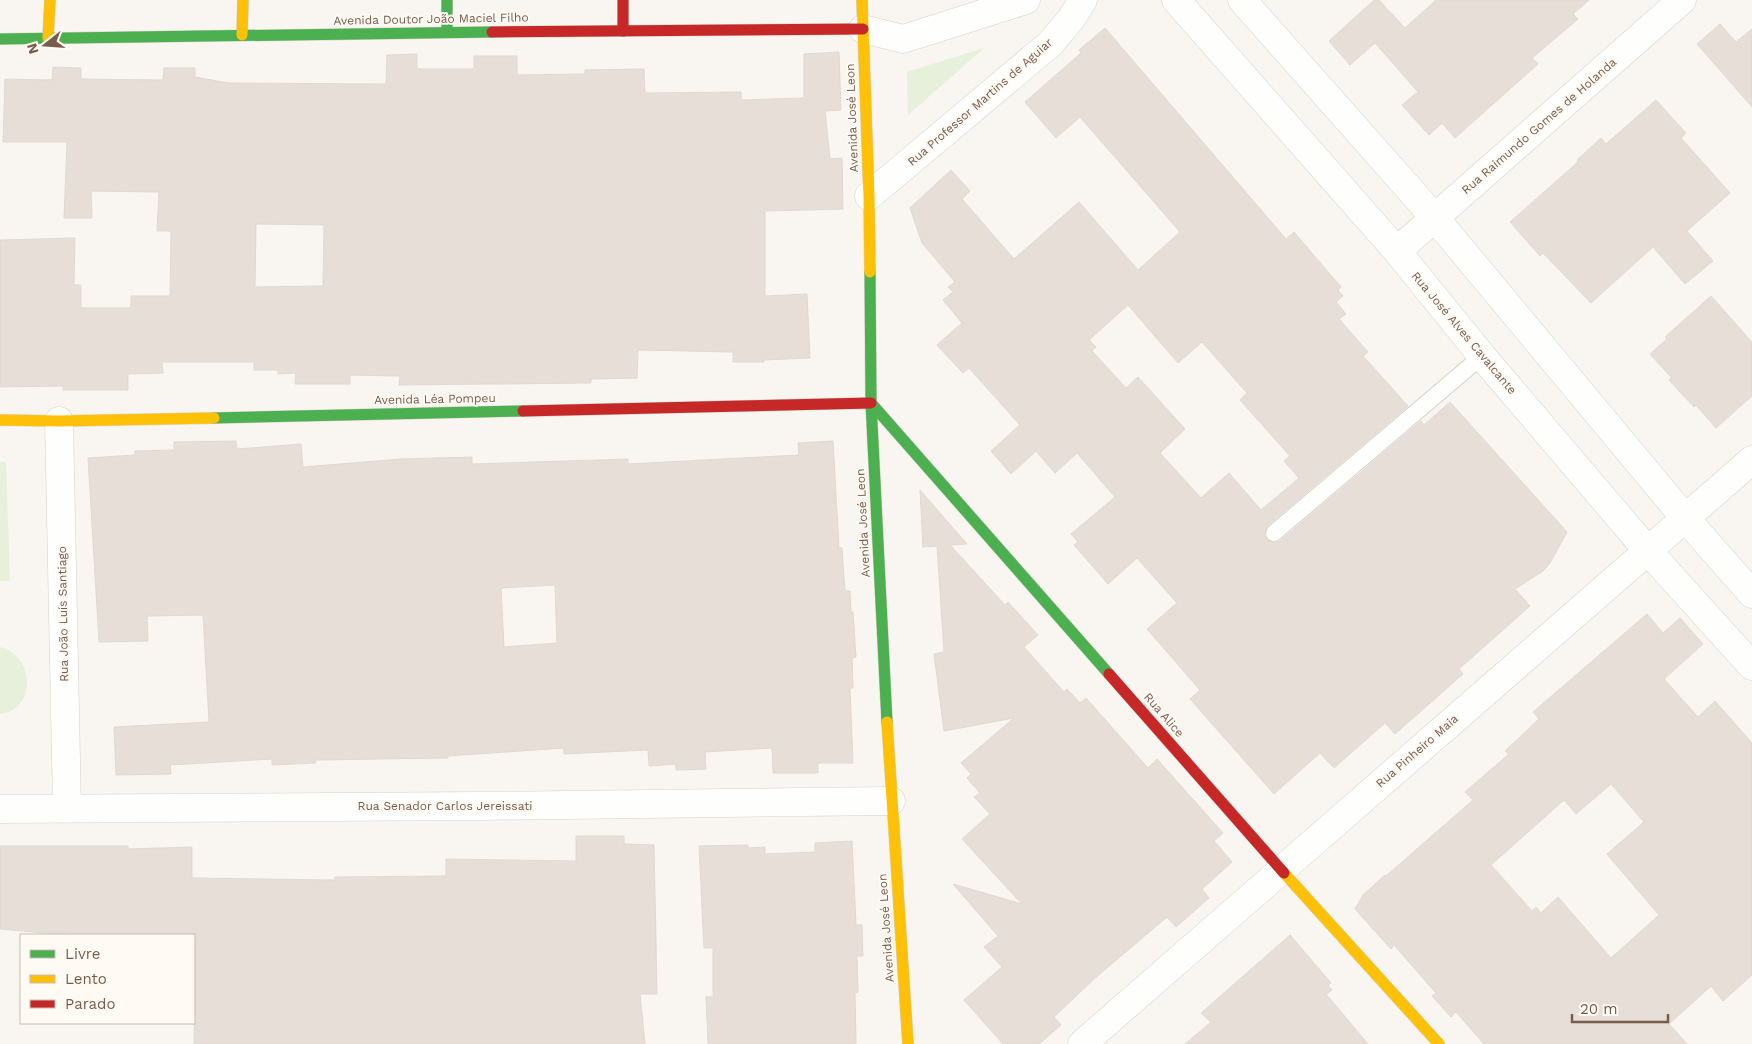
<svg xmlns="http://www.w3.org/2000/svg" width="1752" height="1044" viewBox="0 0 1752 1044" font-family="'Work Sans',sans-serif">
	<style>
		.green { fill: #e7f0db }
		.building { fill: #e6ded7; stroke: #e2d8d2; fill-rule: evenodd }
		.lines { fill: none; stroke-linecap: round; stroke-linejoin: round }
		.lane-casing { stroke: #d7d1cb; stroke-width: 18 }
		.street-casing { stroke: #d7d1cb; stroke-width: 29 }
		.fast-casing { stroke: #d9d2cb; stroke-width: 12 }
		.slow-casing { stroke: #d9d2cb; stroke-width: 12 }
		.jam-casing { stroke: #d9d2cb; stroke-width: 12 }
		.lane { stroke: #fefefd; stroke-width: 16 }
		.street { stroke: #fefefd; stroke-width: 28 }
		.fast { stroke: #4caf50; stroke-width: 11 }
		.slow { stroke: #ffc107; stroke-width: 11 }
		.jam { stroke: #c62828; stroke-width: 11 }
		.labels { text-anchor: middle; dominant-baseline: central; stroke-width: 4; stroke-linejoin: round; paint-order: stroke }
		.street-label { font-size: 12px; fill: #7a5c4d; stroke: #fffaf3 }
	</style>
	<rect width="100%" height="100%" fill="#f9f5f0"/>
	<g class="green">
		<path d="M984 48 908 115 907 72Z"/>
		<path d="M0 462H6L10 581H0Z"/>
		<path d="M0 647C35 656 37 709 0 714Z"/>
	</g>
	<g class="building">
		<path d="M1374 0H1379L1405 28 1436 0H1589L1573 14 1578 19 1532 58 1538 64 1455 138 1442 123 1429 135 1402 105 1418 92 1375 43 1350 65 1329 41Z"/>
		<path d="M1720 24 1736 42 1752 29V107L1697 44Z"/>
		<path d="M1105 28 1286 239 1294 232 1341 287 1338 290 1343 296 1336 302 1346 314 1339 319 1368 352 1363 356 1408 406 1268 525 1264 534 1267 540 1275 543 1280 541 1421 421 1424 425 1450 402 1567 532 1550 563 1543 571 1515 589 1530 606 1459 669 1463 674 1395 734 1385 723 1334 768 1320 753 1274 794 1190 699 1200 690 1147 629 1177 603 1137 558 1108 584 1074 545 1078 542 1071 534 1115 497 1077 453 1055 473 1036 451 1011 474 991 451 1020 425 969 368 963 373 937 345 962 323 943 300 953 292 948 287 955 282 922 243 910 208 951 170 970 191 962 199 1014 259 1079 202 1138 270 1180 232 1080 117 1056 138 1025 102 1081 53 1079 50ZM1128 305 1178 363 1202 342 1247 393 1240 400 1290 456 1284 461 1299 478 1261 510 1229 473 1201 498 1160 453 1185 429 1138 377 1126 388 1092 351 1096 347 1089 340Z"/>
		<path d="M839 52 841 110 825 111 830 159 842 158 843 209 765 211V296L807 294 810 358 764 360V362H733V352L638 350 637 378 591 379V383L399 385 400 376 350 375V384H295L296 373 278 374V370H254V362H162L163 373 128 374V390H63V386L0 387V240L75 238 74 285H81V308H131V296H170L171 231H157L159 192 91 191 92 218H64L67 142H3L5 79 52 80 53 67 81 68V79L163 80 164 68H195V77L228 83 386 84 387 55 417 54V69H474V56H517V75L585 74V70L644 69 645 93 741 92V100L804 98V54ZM256 224 324 225 323 286 255 287Z"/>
		<path d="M1656 100 1686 133 1681 138 1730 193 1687 231 1713 261 1685 284 1653 247 1591 303 1543 253 1540 256 1510 222 1578 162 1577 160 1601 138 1606 144Z"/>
		<path d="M1711 296 1752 342V396L1716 428 1696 405 1694 407 1669 380 1672 378 1650 354 1667 339 1665 337Z"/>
		<path d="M236 441 237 449 301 444 303 467 401 459 472 457V464L628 459V464L799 455 798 443 833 441 839 548H842L845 591H850L851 612H853L856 657 852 658 853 688H850L853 763H818V773H773L772 748 705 752 706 769 676 770V764L649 766 648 750 564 754V748L448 756V758L315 760 316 763 272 765V759L170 765 171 774 116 775 114 727 209 722 203 615 147 616 148 641 99 642 88 458 135 455V451L174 450V442ZM555 585 557 643 504 647 501 588Z"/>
		<path d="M920 490 967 544 950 545 1005 605 1008 602 1038 635 1024 647 1064 692 1067 689 1080 703 1086 698 1148 768 1157 759 1223 833 1214 841 1232 862 1202 889 1209 898 1176 927 1167 917 1094 979 1054 1017 1061 1025 1039 1044H1003L964 1000 1002 967 984 947 998 936 953 884 1022 904 962 839 990 814 974 797 980 793 967 778 971 774 961 763 1014 718 944 731 934 654 944 652 937 546 923 547Z"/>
		<path d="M1647 614 1663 633 1680 618 1703 644 1664 679 1698 717 1715 701 1752 743V975L1723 1001 1711 986 1669 1024 1687 1044H1484L1456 1012 1451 1017 1432 996 1436 993 1394 945 1391 949 1355 909 1363 895 1385 875 1386 876 1473 800 1465 792 1509 754 1505 751 1539 719 1533 712ZM1611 784 1644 822 1607 854 1659 915 1611 958 1558 897 1541 913 1536 907 1532 911 1491 865 1564 800 1576 814Z"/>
		<path d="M576 836H624V844L654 845 657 994H640L645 1044H194L196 935H82V934L44 933 0 929V846H128V849L192 847V878L335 880V877L446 876V859L576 861Z"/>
		<path d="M852 841 856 925H862L863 956H857L858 992 855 993 856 1044H708L706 997H713V948H704L699 846 748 845V848L765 847V854L815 852V843Z"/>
		<path d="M1290 935 1331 983 1328 985 1332 990 1326 994 1368 1044H1185L1211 1022 1201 1013Z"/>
	</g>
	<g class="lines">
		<defs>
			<path id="lane" d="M1274 533 1482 356"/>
			<g id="street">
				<path d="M1176 0 1397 251 1482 356 1648 551 1752 666"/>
				<path d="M1242 0 1435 218 1685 518 1752 594"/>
				<path d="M863 29 903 39 1026 0"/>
				<path d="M869 196 1051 43 1071 19 1083 0"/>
				<path d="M1397 251 1682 0"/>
				<path d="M59 421 67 808"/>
				<path d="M0 809 478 806 891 801"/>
				<path d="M1082 1044 1752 460"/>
			</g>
			<g id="fast">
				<path d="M447 0V32"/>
				<path d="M0 39 492 32"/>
				<path d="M870 272 871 403 887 722"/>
				<path d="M871 403 1109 674"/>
				<path d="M214 418 523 411"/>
			</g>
			<g id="slow">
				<path d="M862 0 869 196 870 272"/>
				<path d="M242 35 243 0"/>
				<path d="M48 38 50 0"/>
				<path d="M0 420 59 421 214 418"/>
				<path d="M887 722 908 1044"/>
				<path d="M1284 873 1439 1044"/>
			</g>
			<g id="jam">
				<path d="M623 0V31"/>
				<path d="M492 32 863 29"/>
				<path d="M523 411 871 403"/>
				<path d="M1109 674 1284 873"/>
			</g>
		</defs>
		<use href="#lane" class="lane-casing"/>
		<use href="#street" class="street-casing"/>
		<use href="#fast" class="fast-casing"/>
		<use href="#slow" class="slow-casing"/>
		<use href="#jam" class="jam-casing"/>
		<use href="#lane" class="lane"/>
		<use href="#street" class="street"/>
		<use href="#fast" class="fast"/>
		<use href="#slow" class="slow"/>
		<use href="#jam" class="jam"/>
	</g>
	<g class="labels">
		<g class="street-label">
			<text transform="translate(431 19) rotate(-1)">Avenida Doutor João Maciel Filho</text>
			<text transform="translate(980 102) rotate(-41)">Rua Professor Martins de Aguiar</text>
			<text transform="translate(852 118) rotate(-92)">Avenida José Leon</text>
			<text transform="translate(1539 126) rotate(-41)">Rua Raimundo Gomes de Holanda</text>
			<text transform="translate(1464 333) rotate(50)">Rua José Alves Cavalcante</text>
			<text transform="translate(435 399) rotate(-1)">Avenida Léa Pompeu</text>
			<text transform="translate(863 523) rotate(-93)">Avenida José Leon</text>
			<text transform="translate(63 614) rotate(-91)">Rua João Luís Santiago</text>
			<text transform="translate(1164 715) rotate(49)">Rua Alice</text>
			<text transform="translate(1417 751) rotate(-41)">Rua Pinheiro Maia</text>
			<text x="445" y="806">Rua Senador Carlos Jereissati</text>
			<text transform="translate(886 928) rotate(-94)">Avenida José Leon</text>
		</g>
	</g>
	<rect x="20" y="934" width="175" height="90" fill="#fffaf3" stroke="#cabbb1"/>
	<rect x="30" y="950" width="25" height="8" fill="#4caf50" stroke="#cabbb1"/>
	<text x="65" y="959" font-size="15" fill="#7a5c4d">Livre</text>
	<rect x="30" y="975" width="25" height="8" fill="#ffc107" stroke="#cabbb1"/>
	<text x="65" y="984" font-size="15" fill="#7a5c4d">Lento</text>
	<rect x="30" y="1000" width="25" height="8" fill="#c62828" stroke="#cabbb1"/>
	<text x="65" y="1009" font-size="15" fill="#7a5c4d">Parado</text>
	<g transform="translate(45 45) rotate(253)" stroke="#fffaf3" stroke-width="4" paint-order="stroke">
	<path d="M0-4L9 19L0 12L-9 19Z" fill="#7a5c4d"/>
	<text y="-8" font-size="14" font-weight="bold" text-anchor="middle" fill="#7a5c4d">N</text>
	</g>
	<path d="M1572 1014v8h96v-8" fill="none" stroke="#7a5c4d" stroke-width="2.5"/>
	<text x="1580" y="1014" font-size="15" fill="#7a5c4d" stroke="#fffaf3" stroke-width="4" paint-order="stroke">20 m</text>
</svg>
